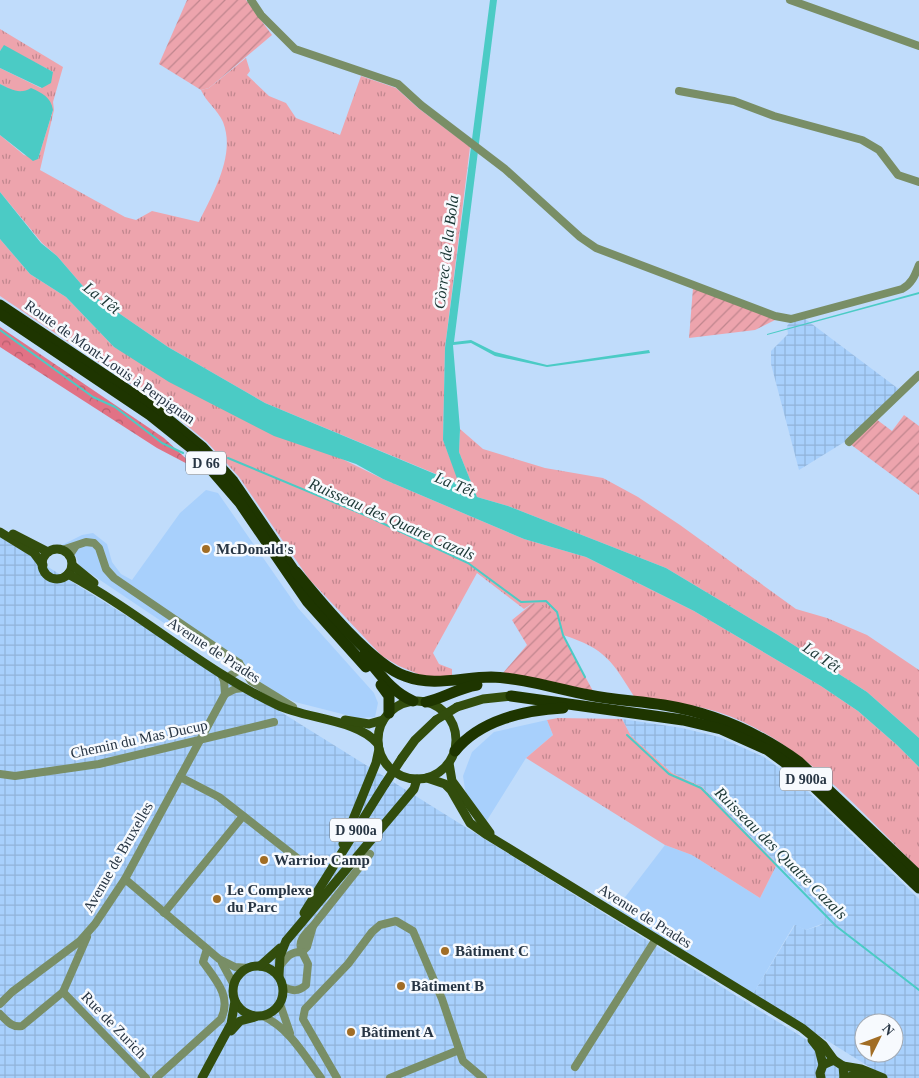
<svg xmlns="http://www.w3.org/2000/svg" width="919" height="1078" viewBox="0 0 919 1078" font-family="'Times New Roman',serif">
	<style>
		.built { fill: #a8d0fc }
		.industrial { fill: url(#industrial-grid); fill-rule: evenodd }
		.grass { fill: url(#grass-tufts) }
		.forest { fill: url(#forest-crowns) }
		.garden { fill: url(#garden-furrows) }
		.water { fill: #4bcbc5 }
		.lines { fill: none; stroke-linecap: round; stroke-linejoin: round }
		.stream { stroke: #4bcbc5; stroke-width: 2 }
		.minor { stroke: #798e66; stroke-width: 8 }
		.major { stroke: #324d0d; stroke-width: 9 }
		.highway { stroke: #1e3500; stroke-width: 11 }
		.major-bridge { stroke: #324d0d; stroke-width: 9 }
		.poi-dot { fill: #a16d25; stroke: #f7fafe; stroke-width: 2 }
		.labels { text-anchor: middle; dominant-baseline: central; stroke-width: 5; stroke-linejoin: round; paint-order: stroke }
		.shield { fill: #f7fafe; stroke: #65707c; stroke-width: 1 }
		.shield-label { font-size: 14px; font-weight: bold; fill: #273544 }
		.street-label { font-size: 15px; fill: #273544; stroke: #f7fafe }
		.poi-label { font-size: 15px; font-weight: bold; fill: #273544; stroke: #f7fafe; text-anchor: start }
		.water-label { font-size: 16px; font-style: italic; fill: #1a3634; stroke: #f7fafe }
	</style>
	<defs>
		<pattern id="industrial-grid" width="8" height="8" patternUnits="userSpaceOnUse" patternTransform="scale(1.25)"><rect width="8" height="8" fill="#a8d0fc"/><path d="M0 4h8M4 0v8" fill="none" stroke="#91b3d9"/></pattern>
		<pattern id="grass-tufts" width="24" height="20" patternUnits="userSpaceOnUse" patternTransform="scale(1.25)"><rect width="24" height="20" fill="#eda4ad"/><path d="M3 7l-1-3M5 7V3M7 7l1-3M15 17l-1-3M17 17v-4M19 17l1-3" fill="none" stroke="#c0868e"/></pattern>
		<pattern id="forest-crowns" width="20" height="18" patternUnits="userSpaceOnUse" patternTransform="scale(1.25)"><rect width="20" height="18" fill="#e17285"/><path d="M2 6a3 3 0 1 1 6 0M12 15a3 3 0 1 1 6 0" fill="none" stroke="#b65e6e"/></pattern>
		<pattern id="garden-furrows" width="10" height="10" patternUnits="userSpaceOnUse" patternTransform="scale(1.25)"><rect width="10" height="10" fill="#eda4ad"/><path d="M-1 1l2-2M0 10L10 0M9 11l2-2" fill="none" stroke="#c0868e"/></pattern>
	</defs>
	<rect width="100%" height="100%" fill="#c0dcfb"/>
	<g class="built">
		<path d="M206 490 218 493 298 608 374 693 378 703 375 717 358 718 295 702 246 678 85 570 79 565 76 556 60 546 82 535 93 533 107 544 112 562 121 574 132 580 180 513Z"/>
		<path d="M547 720 553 735 526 758 486 822 466 796 463 776 472 752 494 732Z"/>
		<path d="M665 845 692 855 760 898 777 864 825 912 824 923 806 930 794 925 753 994 616 909Z"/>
	</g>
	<g class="industrial">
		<path d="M804 318 900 390 846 441 799 470 771 364V351L788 334 787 326 791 321Z"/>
		<path d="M0 537 868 1078H0Z"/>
		<path d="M622 719 682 728 719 737 764 757 797 781 919 899V1078H887L753 994 795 925 806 930 819 926 824 923 825 912 702 787 672 773 631 736ZM864 1023H894V1053H864Z"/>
	</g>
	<g class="grass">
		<path d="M0 29 63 67 53 102 54 110 40 170 125 217 136 220 152 211 199 222C213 193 236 155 223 122 218 110 206 102 201 90L209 88 246 58 250 71 247 75 269 96 286 103 296 118 340 135 361 76 396 88 418 108 470 147 445 348 443 440 460 484 265 403 168 347 88 292 57 256 42 243 0 192V135L24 155 38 159 53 110 25 92 13 91 0 84V68L41 88 53 72 4 46 0 51Z"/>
		<path d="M0 239 30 274 66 297 114 347 383 479 524 539 586 557 694 611 821 686 858 711 897 745 919 767V869C859 810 800 739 718 712 692 704 663 701 635 698 612 661 606 649 563 635L561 624 533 603 524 609 477 573 433 653 439 664 452 669V677H425L399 666 382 656 309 579 239 477 207 442 158 402 0 296Z"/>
		<path d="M460 429 483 449 545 468 603 478 638 497 680 525 796 609 827 618 867 635 919 670V738L867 692 778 635 666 568 508 506 477 497 459 452Z"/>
		<path d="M558 718 622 719 631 736 672 773 702 787 777 864 760 898 692 855 665 845 526 758 553 735 547 720Z"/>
	</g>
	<path class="forest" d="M0 327 164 438 197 469 157 448 0 347Z"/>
	<g class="garden">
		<path d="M187 0H246L272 35 209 88 201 90 159 64Z"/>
		<path d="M693 288 777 319 755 330 689 338Z"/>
		<path d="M904 415 919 426V495L846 441 872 416 892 431Z"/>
		<path d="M533 603 545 607 554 614 561 624 563 636 593 691 503 673 527 645 512 620Z"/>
	</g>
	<g class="water">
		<path d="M490 0H497L454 342 471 340 495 352 547 365 649 350 650 353 547 367 495 356 471 343 453 345 460 429 459 452 477 497 508 506 666 568 778 635 867 692 919 738V767L897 745 858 711 821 686 694 611 586 557 524 539 383 479 356 464 274 436 169 382 114 347 66 297 30 274 0 239V192L41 243 57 256 88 292 168 347 265 403 459 484 443 440 445 348Z"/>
		<path d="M4 45 53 72 51 83 42 88 0 68V51Z"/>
		<path d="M0 84C10 89 20 95 31 88 42 93 51 97 53 110L38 159 33 161 0 135Z"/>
		<path d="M919 292V294L767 335V334Z"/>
	</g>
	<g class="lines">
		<g class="stream">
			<path d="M0 330 93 397 115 407 162 443 183 453"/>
			<path d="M228 458 367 516 468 563 521 602 546 601 557 612 563 635 585 677"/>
			<path d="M627 735 669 774 701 788 836 926 919 990"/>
		</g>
		<g class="minor">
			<path d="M251 0 261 15 295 49 398 84 421 105 505 169 580 237 596 248 775 316 791 319 902 289C912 284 915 275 919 265"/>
			<path d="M790 0 919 46"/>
			<path d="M679 91 734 101 774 116 862 140 879 150 898 175 919 182"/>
			<path d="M849 442 919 375"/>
			<path d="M62 550 86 542 94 543 99 548 106 569 114 578 239 663 251 681 293 707"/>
			<path d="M69 556 75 547"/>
			<path d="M221 674 224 681 225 694"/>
			<path d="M231 675 238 671 239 663"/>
			<path d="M0 774 15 776 99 764 274 722"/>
			<path d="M180 777 219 797 297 858"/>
			<path d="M125 879 219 959 235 967 248 968"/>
			<path d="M164 913 243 816"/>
			<path d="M313 926 370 854"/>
			<path d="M313 926 307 947 302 952C297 941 305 934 313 926Z"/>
			<path d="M222 963 234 985"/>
			<path d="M279 967C286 958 290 951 302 952L308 964 306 985C298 992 293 991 283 987"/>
			<path d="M63 992 146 1078"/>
			<path d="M0 1004 12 992 80 941 95 924 125 879 225 694 235 689 243 688"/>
			<path d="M280 1004 290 1033"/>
			<path d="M0 1014C7 1021 12 1028 22 1026L63 992 87 937"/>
			<path d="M263 1016C290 1029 304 1055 321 1078"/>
			<path d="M575 1067 656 939"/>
			<path d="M156 1078 221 1019C232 997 216 980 203 962L207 949"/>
			<path d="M337 1078 303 1019 305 1009 348 964 372 932 380 925 396 921 413 931 442 999 463 1061 483 1078"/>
			<path d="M390 1078 459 1050"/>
		</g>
		<g class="major">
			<path d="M0 532 34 553 43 565"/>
			<path d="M13 534 48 552"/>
			<circle cx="57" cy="564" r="15"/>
			<path d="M72 565 94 583"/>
			<path d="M68 574C141 613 203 670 277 705 306 719 358 719 378 744"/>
			<circle cx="417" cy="740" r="39"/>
			<path d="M457 707 483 699 511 696"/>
			<path d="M345 720 369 724 383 720"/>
			<path d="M402 758 415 740 436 720"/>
			<path d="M449 763 452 781 490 833"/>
			<path d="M427 778 445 784 451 790 470 823 487 835 802 1028 823 1045 834 1060"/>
			<path d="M343 844 376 763 379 749"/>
			<path d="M304 913 385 784"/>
			<circle cx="258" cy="991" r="25"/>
			<path d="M260 966 280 948"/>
			<path d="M279 976 280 956 286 941 414 789 417 779"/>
			<path d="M231 1031 240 1021 255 1017"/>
			<path d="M812 1040 819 1049 823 1065"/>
			<path d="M843 1066 861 1069 883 1078"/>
			<path d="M202 1078 231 1024 235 1001"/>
			<path d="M821 1078 820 1073 823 1065 834 1060 843 1066 844 1078"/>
			<path d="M844 1078 857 1075 870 1078"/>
		</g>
		<g class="highway">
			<path d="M0 305 153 407 202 447 233 481 299 578"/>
			<path d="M0 314 150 415 195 451 240 503 307 601 366 667"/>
			<path d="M296 572C319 600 372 665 405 676 434 687 462 677 491 677 523 678 557 689 589 695 613 700 639 701 664 705 713 713 759 733 799 762L919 876"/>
			<path d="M364 655C379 672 391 692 413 701"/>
			<path d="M381 685 389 696V713"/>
			<path d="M511 696 683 720 721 729 768 750 802 775 919 888"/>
			<path d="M426 702C444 698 458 688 477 685"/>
			<path d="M455 751C480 720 525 710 563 708"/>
		</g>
		<g class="major-bridge">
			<path d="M436 720 457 707"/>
			<path d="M385 784 402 758"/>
		</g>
	</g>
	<g class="poi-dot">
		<circle cx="206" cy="549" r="5"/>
		<circle cx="264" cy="860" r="5"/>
		<circle cx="217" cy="899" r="5"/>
		<circle cx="445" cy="951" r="5"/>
		<circle cx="401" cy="986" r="5"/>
		<circle cx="351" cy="1032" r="5"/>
	</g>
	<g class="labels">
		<g class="shield">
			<rect x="186" y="451.5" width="40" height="23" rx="4"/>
			<rect x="780" y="767.5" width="52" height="23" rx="4"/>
			<rect x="330" y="818.5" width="52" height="23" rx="4"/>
		</g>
		<g class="shield-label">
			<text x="206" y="463">D 66</text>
			<text x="806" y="779">D 900a</text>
			<text x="356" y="830">D 900a</text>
		</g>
		<g class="street-label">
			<text transform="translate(110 362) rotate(35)">Route de Mont-Louis à Perpignan</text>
			<text transform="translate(214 650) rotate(33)">Avenue de Prades</text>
			<text transform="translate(139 739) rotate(-12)">Chemin du Mas Ducup</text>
			<text transform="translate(118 857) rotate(-60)">Avenue de Bruxelles</text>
			<text transform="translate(645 916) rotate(32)">Avenue de Prades</text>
			<text transform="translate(114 1025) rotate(46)">Rue de Zurich</text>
		</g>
		<g class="poi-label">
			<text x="216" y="549">McDonald's</text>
			<text x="274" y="860">Warrior Camp</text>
			<text x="227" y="890">Le Complexe<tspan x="227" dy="17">du Parc</tspan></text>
			<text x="455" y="951">Bâtiment C</text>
			<text x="411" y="986">Bâtiment B</text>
			<text x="361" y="1032">Bâtiment A</text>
		</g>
		<g class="water-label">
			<text transform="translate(446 252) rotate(-83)">Còrrec de la Bola</text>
			<text transform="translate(102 298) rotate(38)">La Têt</text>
			<text transform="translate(455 484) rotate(22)">La Têt</text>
			<text transform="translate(392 519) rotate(24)">Ruisseau des Quatre Cazals</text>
			<text transform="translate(822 657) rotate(34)">La Têt</text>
			<text transform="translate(781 853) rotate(45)">Ruisseau des Quatre Cazals</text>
		</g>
	</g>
	<g transform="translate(879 1038) rotate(48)"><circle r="24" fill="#f7fafe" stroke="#a4abb4"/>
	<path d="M0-4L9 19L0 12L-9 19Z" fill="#a16d25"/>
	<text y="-8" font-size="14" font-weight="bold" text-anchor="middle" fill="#273544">N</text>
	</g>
</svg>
